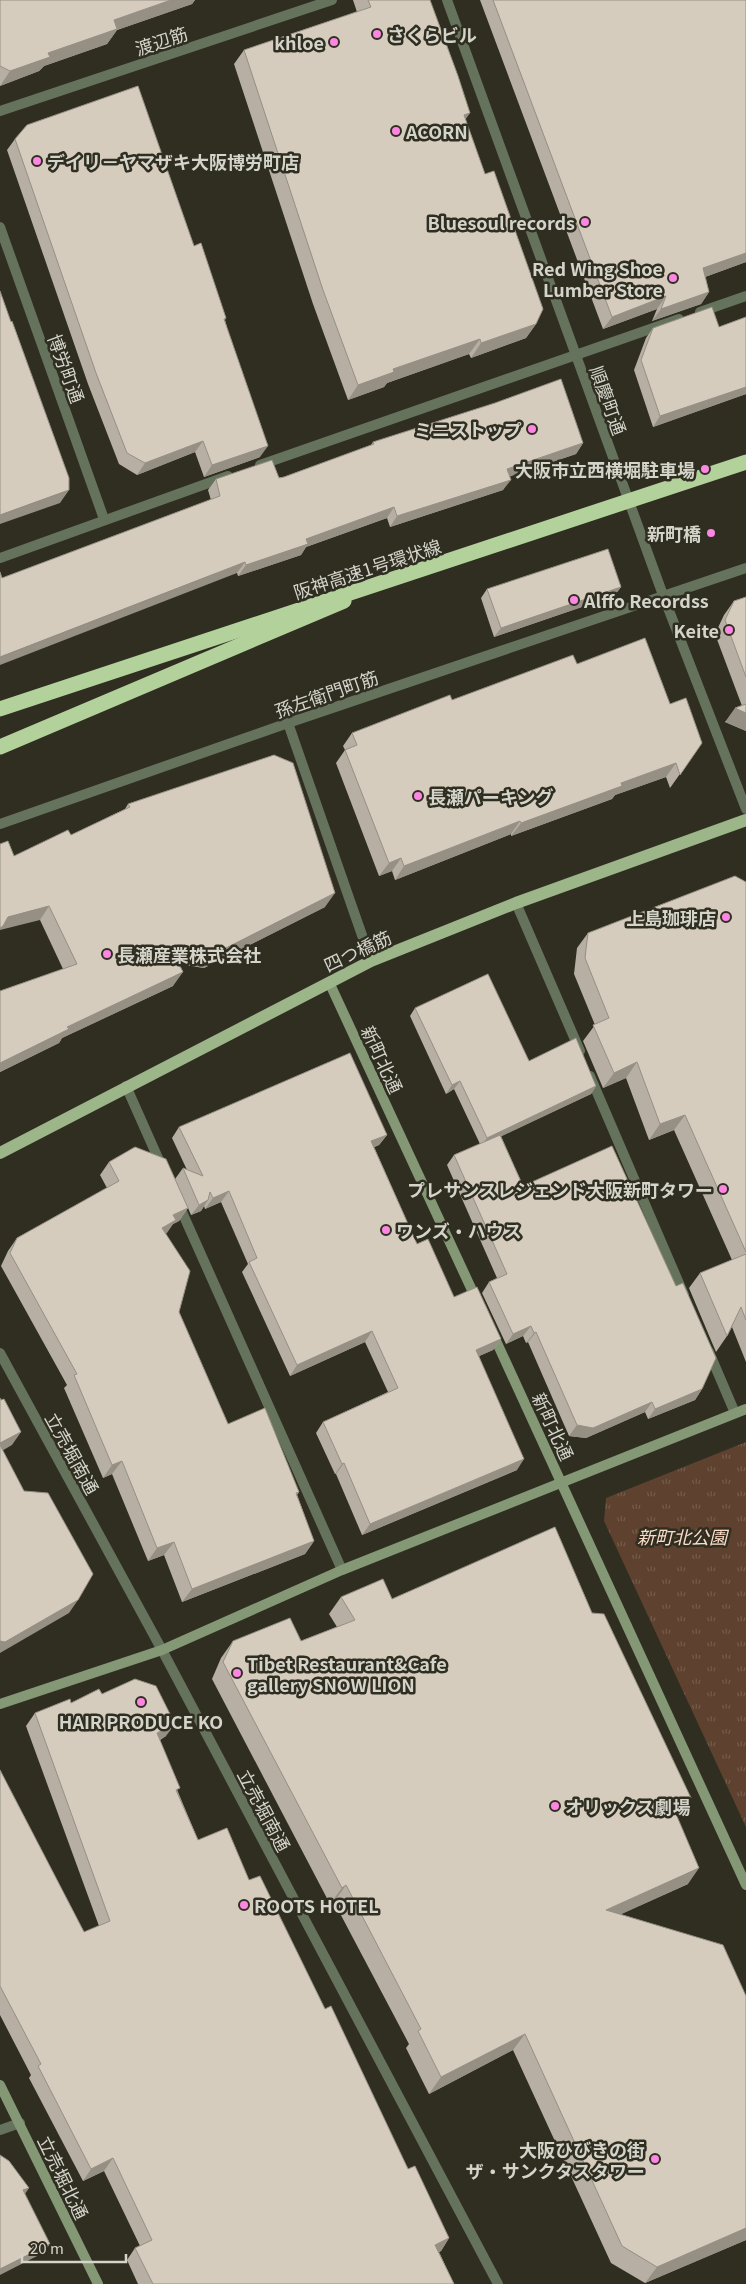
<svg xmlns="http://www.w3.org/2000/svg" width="746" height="2284" viewBox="0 0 746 2284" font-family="Georgia,'Noto Sans JP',serif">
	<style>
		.park { fill: url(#park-tufts) }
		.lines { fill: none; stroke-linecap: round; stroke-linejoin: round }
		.street { stroke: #65725c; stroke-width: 10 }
		.secondary { stroke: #849876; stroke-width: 10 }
		.primary { stroke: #9cb689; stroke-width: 12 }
		.highway { stroke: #b2d19b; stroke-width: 15 }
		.highway-bridge { stroke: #b2d19b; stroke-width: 15 }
		.wall { fill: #b7afa3 }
		.shaded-wall { fill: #958f84 }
		.building { fill: #d5ccbd; stroke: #958f84 }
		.poi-dot { fill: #fd86e2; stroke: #2f2e21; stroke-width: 2 }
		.labels { text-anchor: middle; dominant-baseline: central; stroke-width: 5; stroke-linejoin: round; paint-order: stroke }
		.poi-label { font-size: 18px; font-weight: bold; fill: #d4d4cb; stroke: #2f2e21; text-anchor: start }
		.street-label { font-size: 18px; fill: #d4d4cb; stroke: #2f2e21 }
		.park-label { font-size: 18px; font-style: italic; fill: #fcdcc8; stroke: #2f2e21 }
	</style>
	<defs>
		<pattern id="park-tufts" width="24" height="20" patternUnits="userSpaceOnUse" patternTransform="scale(1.25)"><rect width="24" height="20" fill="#5e412e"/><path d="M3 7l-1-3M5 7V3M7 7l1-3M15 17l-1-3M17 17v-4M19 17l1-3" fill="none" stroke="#745c4b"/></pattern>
	</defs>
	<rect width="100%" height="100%" fill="#2f2e21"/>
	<path class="park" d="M746 1442V1827L604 1521 606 1498Z"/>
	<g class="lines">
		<g class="street">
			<path d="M447 0 663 595 746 809"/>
			<path d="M0 111 332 0"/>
			<path d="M0 227 104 519"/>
			<path d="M700 312 746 296"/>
			<path d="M260 465 679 319"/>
			<path d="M0 558 228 476"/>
			<path d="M288 723 371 961"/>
			<path d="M0 824 288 723 746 568"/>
			<path d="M516 903 580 1051"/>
			<path d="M590 1076 684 1295"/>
			<path d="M126 1086 162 1167"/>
			<path d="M178 1203 342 1570"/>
			<path d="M709 1352 735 1413"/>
			<path d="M0 1353 162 1650 498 2284"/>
			<path d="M0 2130 20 2123"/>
		</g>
		<g class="secondary">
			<path d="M329 982 477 1301"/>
			<path d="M492 1332 746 1885"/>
			<path d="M0 1704 162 1650 342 1570 746 1409"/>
			<path d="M0 2085 98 2284"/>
		</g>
		<path class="primary" d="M0 1153 371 961 516 903 746 820"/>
		<path class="highway" d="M0 747 344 601"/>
		<path class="highway-bridge" d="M0 709 746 462"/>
	</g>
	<g class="wall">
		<path d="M0 0H195L192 4 117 30 107 44 44 66 39 71 0 86Z"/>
		<path d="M353 0H430L465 119 536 324 526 338 471 358 469 354 387 383 384 387 348 400 313 304 234 64 244 50 357 12Z"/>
		<path d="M480 0H746V262L705 277 709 292 701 304 652 321 657 309 603 329Z"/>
		<path d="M15 139 194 246 226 318 225 320 260 457 204 477 195 452 137 475 119 464 88 384 7 150Z"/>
		<path d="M746 317V394L653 427 634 370 646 338 653 328 719 327Z"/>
		<path d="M373 442 583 443 576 454 510 476 503 490 390 527 387 518 306 547 301 555 238 576 237 573 2 578 211 500 208 490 216 479 284 477 371 445Z"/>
		<path d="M621 587 614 596 494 637 481 598 487 589Z"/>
		<path d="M746 597V731L725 722 742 706 715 634 724 615 734 601Z"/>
		<path d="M577 664 670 704 702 743 670 788 666 777 615 795 612 799 511 836V834L395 880 392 871 379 876 336 763 345 750 343 746 352 733 452 700Z"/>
		<path d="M128 804 325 907 204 968 179 964 173 986 62 1038 59 1043 0 1072V991L63 969 40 920 14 856 71 835 125 809Z"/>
		<path d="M746 882V1362L732 1327 727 1336 716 1352 689 1288 700 1273 732 1260 674 1130 649 1140 626 1078 603 1088 583 1041 595 1025 574 974 577 948 588 933Z"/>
		<path d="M415 1008 529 1061 596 1086 591 1094 501 1136 523 1186 702 1389 695 1400 648 1419 645 1412 586 1438 569 1436 528 1342 526 1343 523 1336 506 1344 482 1293 489 1282 497 1278 447 1165 454 1155 480 1144 454 1089 446 1094 410 1016Z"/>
		<path d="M179 1127 387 1135 379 1145 374 1147 417 1244 454 1297 501 1339 493 1350 479 1356 517 1470 362 1535 336 1474H335L316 1433 323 1422 388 1392 365 1342 290 1376 242 1272 248 1264 221 1202 205 1209 204 1206 201 1211 191 1215 188 1208 179 1221 173 1224 166 1233 179 1312 228 1424 299 1492 297 1495 314 1541 305 1554 182 1602 164 1555 148 1561 112 1474 103 1478 64 1388 67 1385 1 1266 8 1251 17 1238 107 1188 100 1175 109 1162 175 1179 183 1168 187 1170 172 1138Z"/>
		<path d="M341 1597 392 1599 592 1613 679 1814 677 1817 688 1884 621 1914 746 2240 645 2283 611 2263 513 2050 429 2094 406 2048 409 2044 334 1902 330 1904 212 1679 221 1658 233 1641H301L337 1627 329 1614Z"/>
		<path d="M102 1694 166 1736 160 1740 178 1792 198 1840 249 1880 325 2009 408 2169 449 2238 441 2251 439 2252 454 2284H138L127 2260 135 2248 140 2246 104 2171 83 2181 29 2078 31 2075 0 2015V1770L84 1932 99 1926 26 1726 35 1713Z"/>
	</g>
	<g class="shaded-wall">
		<path d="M171 0H195L192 4 117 30 107 44 44 66 39 71 0 86 10 71 48 53 114 20Z"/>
		<path d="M470 113 460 127 464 115Z"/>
		<path d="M746 253V262L694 281 703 268Z"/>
		<path d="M709 292 701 304 652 321 661 309Z"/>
		<path d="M666 296 657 309 603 329 612 317Z"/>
		<path d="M536 324 526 338 471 358 481 343Z"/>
		<path d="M480 339 469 354 387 383 384 387 348 400 358 385 393 369Z"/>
		<path d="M746 387V394L653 427 660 416Z"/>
		<path d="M203 441 195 452 137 475 145 463Z"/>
		<path d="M583 443 576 454 500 480 507 469Z"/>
		<path d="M268 446 260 457 204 477 212 465Z"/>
		<path d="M511 480 503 490 390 527 397 516Z"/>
		<path d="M69 490 60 503 0 524V515Z"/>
		<path d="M394 507 387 518 306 547 301 555 238 576 246 565 306 539Z"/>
		<path d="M245 562 237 573 0 665V657Z"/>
		<path d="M621 587 614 596 494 637 501 628Z"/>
		<path d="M735 708 746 713V731L725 722Z"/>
		<path d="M676 763 666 777 615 795 612 799 511 836 521 823 621 783Z"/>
		<path d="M520 821 511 834 395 880 404 866Z"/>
		<path d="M401 858 392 871 379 876 389 863Z"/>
		<path d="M335 893 325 907 204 968 162 961 171 948Z"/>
		<path d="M49 906 40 920 0 930V928L8 917Z"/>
		<path d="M183 972 173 986 62 1038 59 1043 0 1072V1063L67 1027Z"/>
		<path d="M637 1062 626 1078 603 1088 614 1073Z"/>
		<path d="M460 1081 454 1089 446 1094 452 1085Z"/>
		<path d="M596 1086 591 1094 481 1146 487 1138Z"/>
		<path d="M685 1115 674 1130 649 1140 660 1124Z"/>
		<path d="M387 1135 379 1145 364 1152 371 1141Z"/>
		<path d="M229 1191 221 1202 205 1209 213 1198Z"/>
		<path d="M208 1200 201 1211 191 1215 199 1205Z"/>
		<path d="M188 1208 179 1221 173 1224 167 1233 153 1241 162 1228 173 1215Z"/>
		<path d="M531 1326 523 1336 506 1344 513 1334Z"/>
		<path d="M372 1331 365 1342 290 1376 297 1365Z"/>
		<path d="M536 1332 528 1342 526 1343 534 1333Z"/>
		<path d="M501 1339 493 1350 468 1361 476 1350Z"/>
		<path d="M702 1389 695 1400 648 1419 655 1409Z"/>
		<path d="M652 1402 645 1412 586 1438 569 1436 577 1425Z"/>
		<path d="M21 1432 12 1445 0 1452V1443Z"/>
		<path d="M524 1459 517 1470 362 1535 370 1524Z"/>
		<path d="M122 1461 112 1474 103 1478 112 1465Z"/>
		<path d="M344 1463 336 1474H335L342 1464Z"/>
		<path d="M314 1541 305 1554 182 1602 192 1589Z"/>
		<path d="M174 1542 164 1555 148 1561 157 1548Z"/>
		<path d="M78 1600 69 1613 0 1653V1641Z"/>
		<path d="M175 1724 166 1736 148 1745 157 1733Z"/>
		<path d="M691 1798 679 1814 665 1831 676 1814Z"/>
		<path d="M699 1868 688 1884 595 1926 606 1910Z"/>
		<path d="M346 1885 334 1902 330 1904 342 1888Z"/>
		<path d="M525 2034 513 2050 429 2094 441 2077Z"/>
		<path d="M113 2158 104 2171 83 2181 91 2169Z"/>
		<path d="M29 2188 23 2197V2190Z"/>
		<path d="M746 2228V2240L645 2283 657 2267Z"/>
		<path d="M449 2238 441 2251 427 2257 435 2245Z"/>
		<path d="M50 2244 43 2253 0 2275V2269Z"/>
	</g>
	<g class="building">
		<path d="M0 0H171L114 20 117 29 48 53 50 57 10 71 0 66Z"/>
		<path d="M368 0H430L458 76 470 113 464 115 485 174 494 171 543 309 536 324 481 343 480 339 393 369 394 372 358 385 323 290 244 50 371 7Z"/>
		<path d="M493 0H746V253L703 268 709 292 661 309 666 296 612 317Z"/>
		<path d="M138 86 194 246 201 243 226 318 224 319 268 446 212 465 203 441 145 463 127 453 96 373 15 139 27 125Z"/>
		<path d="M0 291 11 322 12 321 69 478V490L0 515Z"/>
		<path d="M712 307 719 327 746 317V387L660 416 641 360 653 328Z"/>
		<path d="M561 379 583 443 507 469 511 480 397 516 394 507 306 539 308 544 246 565 245 562 0 657V572L2 578 220 496 216 479 272 460 279 478 284 477 374 444 373 442 495 403Z"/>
		<path d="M608 549 621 587 501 628 487 589Z"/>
		<path d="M746 597V677L725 620 734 601Z"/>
		<path d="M645 638 670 704 686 698 702 743 680 775 676 763 621 783 622 786 521 823 520 821 404 866 401 858 389 863 345 750 357 745 352 733 450 695 452 700 573 655 577 664Z"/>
		<path d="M746 704V713L735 708Z"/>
		<path d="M274 755 293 763 335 893 214 954 171 948 183 972 67 1027 69 1029 0 1063V991L77 964 49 906 8 917 3 926 0 928V844L8 841 14 856 68 830 71 835 130 807 128 804Z"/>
		<path d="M735 876 746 882V1252L685 1115 660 1124 637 1062 614 1073 593 1025 609 1018 585 958 588 933Z"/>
		<path d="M488 974 529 1061 576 1038 596 1086 487 1138 460 1081 452 1085 415 1008Z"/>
		<path d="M350 1053 387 1135 371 1141 417 1244 428 1239 454 1297 477 1287 501 1339 476 1350 524 1459 370 1524 344 1463 342 1464 323 1422 398 1388 372 1331 297 1365 249 1262 257 1258 229 1191 213 1198 210 1192 208 1200 199 1205 183 1168 203 1176 179 1127Z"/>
		<path d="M500 1135 523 1186 612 1146 676 1286 683 1283 716 1358 702 1389 655 1409 652 1402 593 1428 577 1425 536 1332 534 1333 531 1326 513 1334 489 1282 507 1274 454 1155Z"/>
		<path d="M135 1147 166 1159 188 1208 173 1215 176 1220 162 1228 190 1271 179 1312 228 1424 265 1408 299 1492 296 1493 314 1541 192 1589 174 1542 157 1548 122 1461 112 1465 74 1375 77 1374 10 1253 17 1238 119 1181 109 1162Z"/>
		<path d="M746 1254V1320L741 1307 727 1336 700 1273Z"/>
		<path d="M0 1398 1 1400 4 1399 21 1432 0 1443Z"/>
		<path d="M0 1445 24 1491 48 1493 93 1574 78 1600 5 1642 0 1641Z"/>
		<path d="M555 1527 592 1613 604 1614 691 1798 676 1814 699 1868 606 1910 723 1945 746 1996V2228L657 2267 622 2246 525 2034 441 2077 418 2031 421 2029 346 1885 342 1888 223 1662 233 1641 290 1618 301 1641 355 1620 341 1597 383 1579 392 1599Z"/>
		<path d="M135 1679 156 1686 175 1724 157 1733 180 1788 176 1790 198 1840 227 1828 249 1880 260 1876 325 2009 331 2006 408 2169 415 2166 449 2238 435 2245 454 2284H153L135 2248 152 2240 113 2158 91 2169 38 2066 41 2064 0 1986V1770L84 1932 110 1921 35 1713 70 1699 71 1703 99 1689 102 1694Z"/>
		<path d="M0 2155 9 2161 29 2188 23 2190 50 2244 0 2269Z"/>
	</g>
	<g class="poi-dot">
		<circle cx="377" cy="34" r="5"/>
		<circle cx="334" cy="42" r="5"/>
		<circle cx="396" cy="131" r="5"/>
		<circle cx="37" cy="161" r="5"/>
		<circle cx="585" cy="222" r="5"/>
		<circle cx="673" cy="278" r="5"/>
		<circle cx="532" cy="429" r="5"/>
		<circle cx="705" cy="469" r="5"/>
		<circle cx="711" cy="533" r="5"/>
		<circle cx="574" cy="600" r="5"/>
		<circle cx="729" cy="630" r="5"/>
		<circle cx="418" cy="796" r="5"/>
		<circle cx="726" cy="917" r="5"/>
		<circle cx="107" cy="954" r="5"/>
		<circle cx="723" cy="1189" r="5"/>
		<circle cx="386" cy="1230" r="5"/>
		<circle cx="237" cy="1673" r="5"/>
		<circle cx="141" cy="1702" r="5"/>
		<circle cx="555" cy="1806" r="5"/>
		<circle cx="244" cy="1905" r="5"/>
		<circle cx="655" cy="2159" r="5"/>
	</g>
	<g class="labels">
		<g class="poi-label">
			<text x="387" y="34">さくらビル</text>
			<text x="324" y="42" text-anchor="end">khloe</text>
			<text x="406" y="131">ACORN</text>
			<text x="47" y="161">デイリ－ヤマザキ大阪博労町店</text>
			<text x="575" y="222" text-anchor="end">Bluesoul records</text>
			<text x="663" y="268" text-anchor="end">Red Wing Shoe<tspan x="663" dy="21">Lumber Store</tspan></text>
			<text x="522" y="429" text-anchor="end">ミニストップ</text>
			<text x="695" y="469" text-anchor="end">大阪市立西横堀駐車場</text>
			<text x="701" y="533" text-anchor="end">新町橋</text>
			<text x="584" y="600">Alffo Recordss</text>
			<text x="719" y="630" text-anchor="end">Keite</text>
			<text x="428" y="796">長瀬パーキング</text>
			<text x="716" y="917" text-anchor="end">上島珈琲店</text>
			<text x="117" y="954">長瀬産業株式会社</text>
			<text x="713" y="1189" text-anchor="end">プレサンスレジェンド大阪新町タワー</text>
			<text x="396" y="1230">ワンズ・ハウス</text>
			<text x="247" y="1663">Tibet Restaurant&amp;Cafe<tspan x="247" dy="21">gallery SNOW LION</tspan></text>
			<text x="141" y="1721" text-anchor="middle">HAIR PRODUCE KO</text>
			<text x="565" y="1806">オリックス劇場</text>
			<text x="254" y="1905">ROOTS HOTEL</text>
			<text x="645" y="2149" text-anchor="end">大阪ひびきの街<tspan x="645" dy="21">ザ・サンクタスタワー</tspan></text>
		</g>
		<g class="street-label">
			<text transform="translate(161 40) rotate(-18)">渡辺筋</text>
			<text transform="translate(67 368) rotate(70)">博労町通</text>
			<text transform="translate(609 400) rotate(70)">順慶町通</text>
			<text transform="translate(367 568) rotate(-18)">阪神高速1号環状線</text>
			<text transform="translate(326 693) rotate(-19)">孫左衛門町筋</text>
			<text transform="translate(357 950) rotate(-25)">四つ橋筋</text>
			<text transform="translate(383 1059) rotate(65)">新町北通</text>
			<text transform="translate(554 1426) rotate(65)">新町北通</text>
			<text transform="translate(73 1453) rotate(61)">立売堀南通</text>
			<text transform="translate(265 1810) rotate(62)">立売堀南通</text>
			<text transform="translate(64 2177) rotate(64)">立売堀北通</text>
		</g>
		<g class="park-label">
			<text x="682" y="1536">新町北公園</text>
		</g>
	</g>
	<path d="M22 2254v8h104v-8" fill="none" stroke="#d4d4cb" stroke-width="2.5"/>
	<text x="30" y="2254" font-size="15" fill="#d4d4cb" stroke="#2f2e21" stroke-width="4" paint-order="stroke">20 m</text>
</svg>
